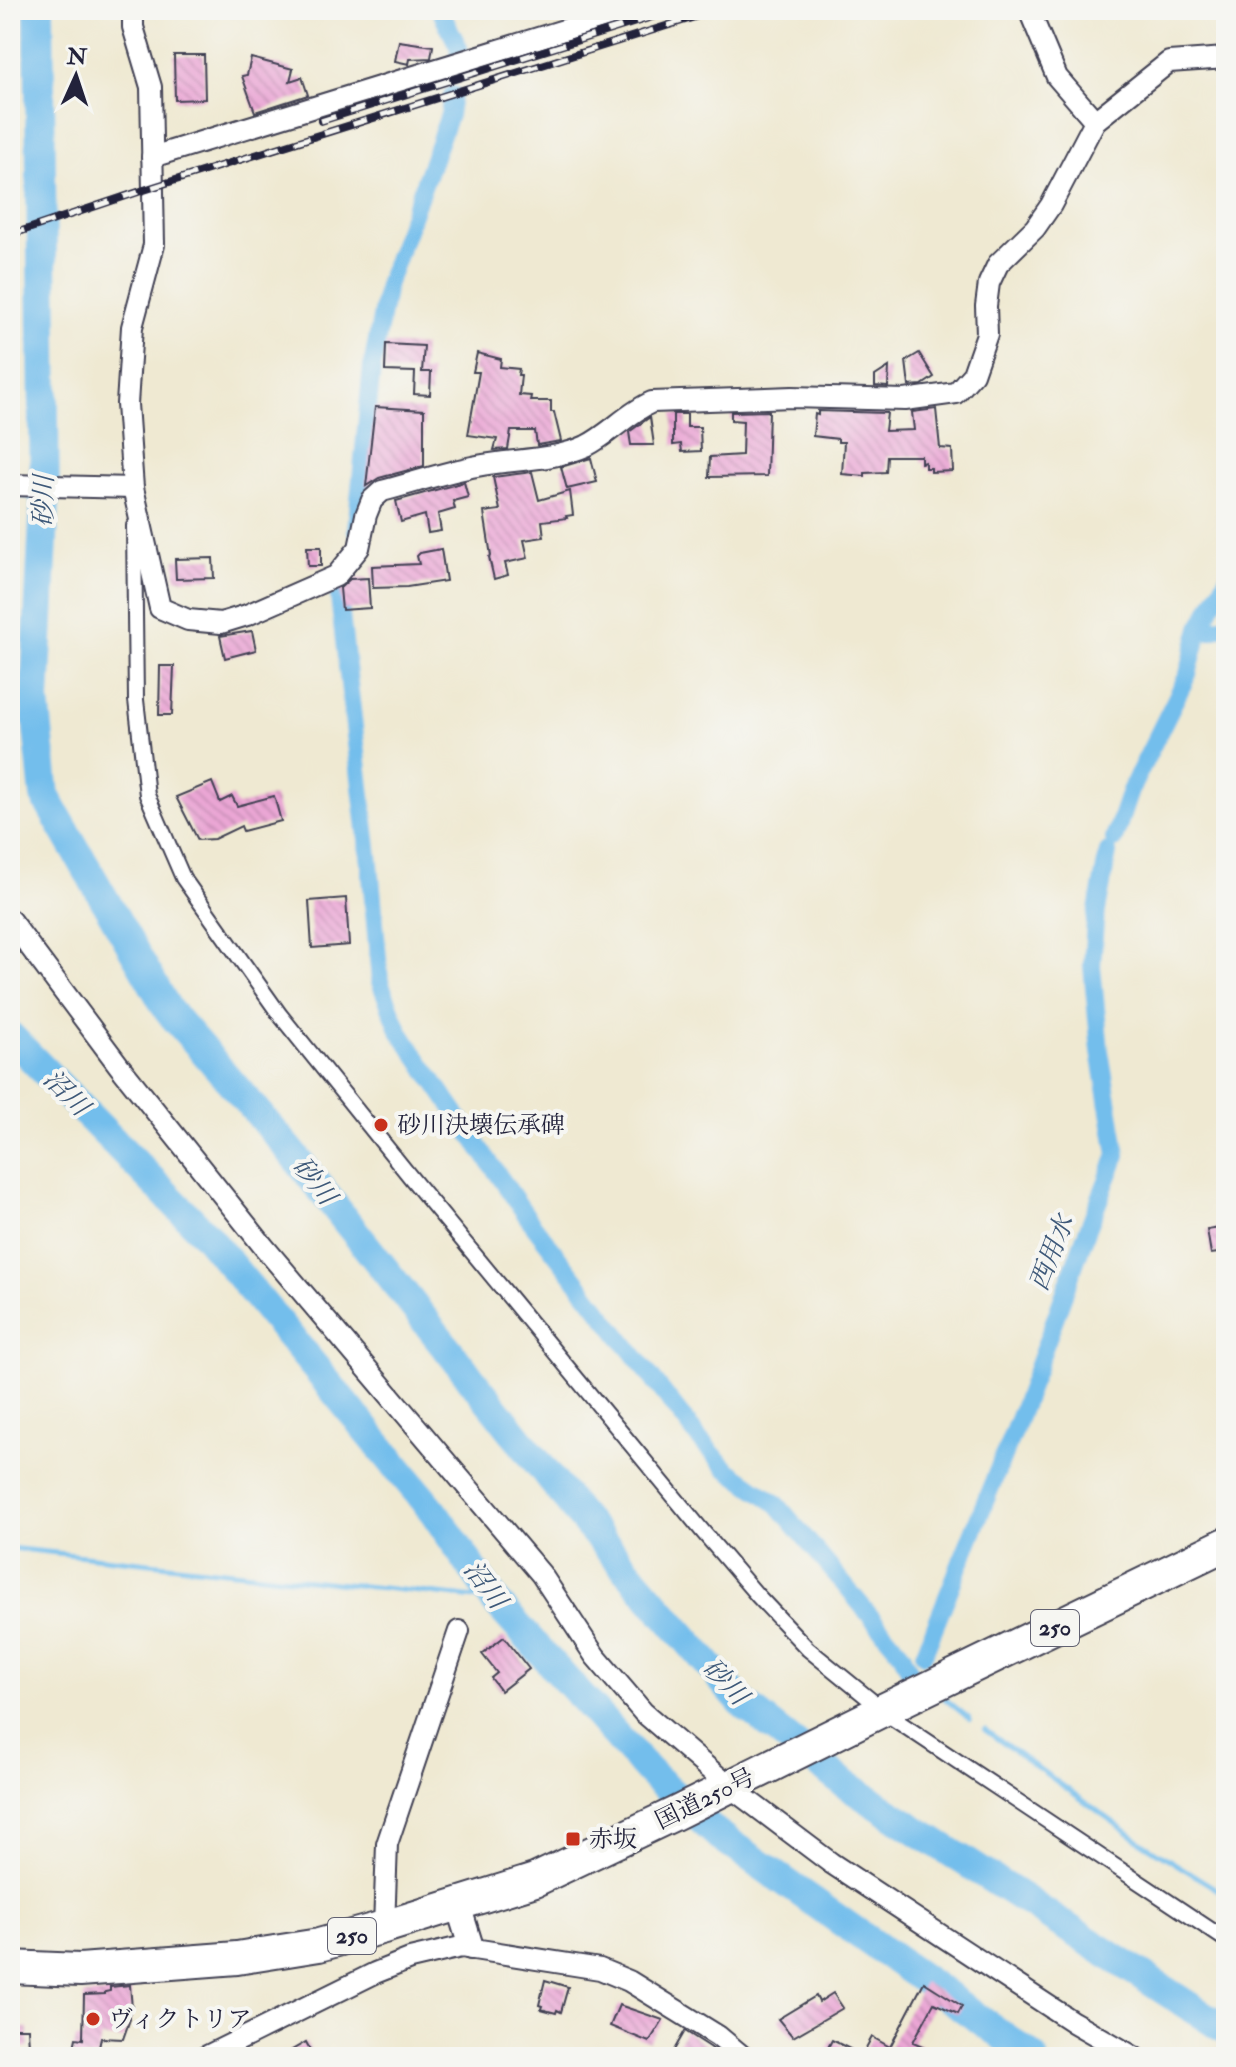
<svg xmlns="http://www.w3.org/2000/svg" width="1236" height="2067" viewBox="0 0 1236 2067" font-family="'IM FELL Double Pica','Noto Serif JP',serif">
	<style>
		.lines { fill: none; stroke-linecap: round; stroke-linejoin: round }
		.stream { stroke: #73beec; stroke-width: 5 }
		.canal { stroke: #73beec; stroke-width: 18 }
		.river { stroke: #73beec; stroke-width: 30 }
		.building { fill: url(#building-back-hatch) }
		.pedestrian-casing { stroke: #414052; stroke-width: 18 }
		.minor-casing { stroke: #414052; stroke-width: 24 }
		.tertiary-casing { stroke: #414052; stroke-width: 28 }
		.trunk-casing { stroke: #414052; stroke-width: 36 }
		.pedestrian { stroke: #fff; stroke-width: 14 }
		.minor { stroke: #fff; stroke-width: 20 }
		.tertiary { stroke: #fff; stroke-width: 24 }
		.trunk { stroke: #fff; stroke-width: 32 }
		.rail-casing { stroke: #22223b; stroke-width: 8 }
		.rail { stroke: #f6f6f2; stroke-width: 5; stroke-dasharray: 15; stroke-linecap: butt }
		.poi-dot { fill: #c8321e; stroke: #f6f6f2; stroke-width: 3 }
		.labels { text-anchor: middle; dominant-baseline: central; stroke-width: 8; stroke-linejoin: round; paint-order: stroke }
		.shield { fill: #f6f6f2; stroke: #626272; stroke-width: 2 }
		.shield-label { font-size: 22px; font-weight: bold; fill: #22223b }
		.poi-label { font-size: 24px; fill: #22223b; stroke: #f6f6f2; text-anchor: start }
		.street-label { font-size: 24px; fill: #22223b; stroke: #f6f6f2 }
		.water-label { font-size: 26px; font-style: italic; fill: #3e5979; stroke: #f6f6f2 }
	</style>
	<defs>
		<pattern id="building-back-hatch" width="6" height="6" patternUnits="userSpaceOnUse" patternTransform="scale(2)"><rect width="6" height="6" fill="#eaa6d4"/><path d="M-1 5l2 2M0 0l6 6M5-1l2 2" fill="none" stroke="#c88fb7"/></pattern>
	</defs>
	<rect width="100%" height="100%" fill="#f6f6f2"/>
	<filter id="ink" filterUnits="userSpaceOnUse"><feTurbulence type="fractalNoise" baseFrequency=".0125" numOctaves="2"/><feDisplacementMap in="SourceGraphic" scale="16" xChannelSelector="R" yChannelSelector="G"/><feConvolveMatrix kernelMatrix="1 2 1 2 8 2 1 2 1" color-interpolation-filters="sRGB"/></filter>
	<filter id="wash" filterUnits="userSpaceOnUse"><feTurbulence type="fractalNoise" baseFrequency=".006" numOctaves="4" result="noise"/><feDisplacementMap in="SourceGraphic" scale="32" xChannelSelector="R" yChannelSelector="G"/><feGaussianBlur stdDeviation="1.8" result="paint"/><feColorMatrix in="noise" values="0 0 0 0 0 0 0 0 0 0 0 0 0 0 0 0 0 1.4 0 .05"/><feComposite in="paint" operator="in"/></filter>
	<g filter="url(#wash)">
		<rect width="100%" height="100%" fill="#efe9d2"/>
		<g class="lines">
			<g class="stream">
				<path d="M15 495 45 499"/>
				<path d="M10 1548 494 1600"/>
				<path d="M945 1699 970 1719"/>
				<path d="M985 1730 1144 1844 1226 1895"/>
			</g>
			<g class="canal">
				<path d="M440 10 459 48 458 55"/>
				<path d="M356 530 372 367 387 285 449 115 452 95"/>
				<path d="M345 580 338 589 370 864 380 982 400 1032 528 1218 701 1441 727 1469 777 1504 902 1654 910 1672"/>
				<path d="M1200 628 1226 580"/>
				<path d="M1114 839 1130 791 1188 674 1200 628 1209 631 1226 625"/>
				<path d="M924 1654 1019 1417 1087 1231 1117 1155 1100 1051 1092 966 1095 921 1108 852"/>
			</g>
			<g class="river">
				<path d="M39 10 45 499 35 700 45 796 168 1010 289 1149 581 1517 741 1702 842 1782 1226 2030"/>
				<path d="M10 1036 206 1235 434 1512 494 1600 648 1771 716 1833 1033 2057"/>
			</g>
		</g>
		<g id="blocks">
			<g class="building">
				<path d="M399 41 433 46 431 58 410 59 409 64 395 61Z"/>
				<path d="M174 55H204L205 99 175 100Z"/>
				<path d="M251 58 293 69 290 81 302 77 308 95 255 112 242 76 247 75Z"/>
				<path d="M386 344 424 346 422 372H431L430 395 414 394 415 372 385 371Z"/>
				<path d="M477 353 501 359 500 367 519 369 518 375H521L519 395 531 396 530 401H551V412H554L561 441 537 445 535 431H511L508 449 494 450 497 439 468 435 479 372H473Z"/>
				<path d="M919 353 934 377 922 385 909 386 906 361Z"/>
				<path d="M889 367 888 387 875 386V376Z"/>
				<path d="M375 407 424 410V466L379 478 366 486Z"/>
				<path d="M936 409 940 448 952 449 953 471 931 472V468H925V462L921 463V456H887L886 472 865 473V476L842 474 844 442H838V439L813 436 815 414 818 415V411L887 413 885 431 914 430 912 412Z"/>
				<path d="M769 411 767 476 709 477 710 457 742 455 743 421 731 420V412Z"/>
				<path d="M673 414H687V427H700L701 451 682 452 681 444 673 445Z"/>
				<path d="M650 417 654 445H631L629 432Z"/>
				<path d="M591 458 597 482 567 489 561 467Z"/>
				<path d="M532 472 539 500 570 491 573 515 566 516 567 518 542 521 544 537 524 540 528 558 505 563 508 575 494 579 489 557 491 556 484 512 500 510 493 477Z"/>
				<path d="M464 482 468 497 453 501 455 509 438 514 441 531 428 533 425 515 401 522 396 501Z"/>
				<path d="M307 547H321V566H308Z"/>
				<path d="M441 549 446 581 407 587 373 588 372 566 419 564 417 556 420 553Z"/>
				<path d="M213 558 214 578 176 579 175 559Z"/>
				<path d="M368 578 370 608 342 610 340 588 350 579Z"/>
				<path d="M252 631 256 650 225 658 220 636Z"/>
				<path d="M160 666H174L172 715H159Z"/>
				<path d="M212 782 220 802 232 796 237 806 274 796 281 821 243 831 241 826 214 839 198 840 176 797Z"/>
				<path d="M346 898 349 945 312 948 309 901Z"/>
				<path d="M1226 1227V1252L1211 1254 1207 1230Z"/>
				<path d="M504 1637 529 1669 501 1691 491 1678 497 1673 482 1654Z"/>
				<path d="M545 1980 568 1987 561 2012 557 2010 556 2013 541 2009 542 2006 539 2005Z"/>
				<path d="M924 1982 962 2006 958 2014 934 2003 913 2042 948 2057H823L832 2040 862 2055 872 2037 890 2047Z"/>
				<path d="M130 1985 132 2008H129L130 2019 123 2039 101 2038 97 2057H72L76 2038 83 2039 84 1995 105 1994V1992L110 1991V1987Z"/>
				<path d="M833 1993 843 2008 793 2037 778 2019 816 1996 819 2002Z"/>
				<path d="M619 2005 663 2020 649 2042 610 2026Z"/>
				<path d="M10 2028H28L29 2047 10 2048Z"/>
				<path d="M685 2031 710 2047 723 2057H670Z"/>
				<path d="M306 2042 314 2057H280Z"/>
			</g>
		</g>
	</g>
	<g filter="url(#ink)">
		<use href="#blocks" fill-opacity="0" stroke="#414052" stroke-width="2"/>
		<g class="lines">
			<defs>
				<path id="pedestrian" d="M134 526 136 700 147 795 183 878 280 1015 412 1179 704 1533 757 1595 808 1649 894 1719 1226 1940"/>
				<g id="minor">
					<path d="M133 10V27L151 87 154 245 132 327 127 404 133 488 160 608 188 620 221 623 247 615 336 576 359 548 366 515 372 500 382 491C413 483 445 472 477 466 512 459 553 461 586 446 610 434 627 413 652 402L792 397 905 400 956 393 973 374 987 334 986 306 989 283 998 264 1035 228 1051 205 1095 121 1169 62 1226 58"/>
					<path d="M1029 10 1057 77 1095 121"/>
					<path d="M152 157 629 10"/>
					<path d="M10 485 133 488"/>
					<path d="M10 920 120 1067 264 1247 541 1574 595 1656 643 1712 730 1787 831 1863 1073 2022 1134 2057"/>
					<path d="M384 1927 387 1844 459 1631"/>
					<path d="M205 2057 375 1973 410 1959 461 1947 600 1969 629 1981 676 2010 718 2036 743 2057"/>
				</g>
				<path id="tertiary" d="M458 1905 471 1947"/>
				<path id="trunk" d="M10 1967 80 1970 237 1958 319 1945 384 1927 535 1880 674 1814 883 1710 1226 1544"/>
			</defs>
			<use href="#pedestrian" class="pedestrian-casing"/>
			<use href="#minor" class="minor-casing"/>
			<use href="#tertiary" class="tertiary-casing"/>
			<use href="#trunk" class="trunk-casing"/>
			<use href="#pedestrian" class="pedestrian"/>
			<use href="#minor" class="minor"/>
			<use href="#tertiary" class="tertiary"/>
			<use href="#trunk" class="trunk"/>
			<defs>
				<g id="rail">
					<path d="M321 121 674 10"/>
					<path d="M10 235 144 190 717 10"/>
				</g>
			</defs>
			<use href="#rail" class="rail-casing"/>
			<use href="#rail" class="rail"/>
		</g>
	</g>
	<g class="poi-dot">
		<circle cx="381" cy="1125" r="8"/>
		<rect x="565" y="1831" width="16" height="16" rx="4"/>
		<circle cx="93" cy="2019" r="8"/>
	</g>
	<g class="labels">
		<g class="shield">
			<rect x="1031" y="1610" width="48" height="36" rx="6"/>
			<rect x="328" y="1918" width="48" height="36" rx="6"/>
		</g>
		<g class="shield-label">
			<text x="1055" y="1628">250</text>
			<text x="352" y="1936">250</text>
		</g>
		<g class="poi-label">
			<text x="397" y="1125">砂川決壊伝承碑</text>
			<text x="589" y="1839">赤坂</text>
			<text x="109" y="2019">ヴィクトリア</text>
		</g>
		<g class="street-label">
			<text transform="translate(705 1799) rotate(-26)">国道250号</text>
		</g>
		<g class="water-label">
			<text transform="translate(44 501) rotate(-89)">砂川</text>
			<text transform="translate(66 1093) rotate(45)">沼川</text>
			<text transform="translate(314 1181) rotate(52)">砂川</text>
			<text transform="translate(1052 1253) rotate(-69)">西用水</text>
			<text transform="translate(485 1585) rotate(53)">沼川</text>
			<text transform="translate(725 1682) rotate(47)">砂川</text>
		</g>
	</g>
	<rect width="1236" height="2067" fill="none" stroke="#f6f6f2" stroke-width="40"/>
	<g transform="translate(76 76) rotate(3)" stroke="#f6f6f2" stroke-width="6" paint-order="stroke">
	<path d="M0-6L14 30L0 20L-14 30Z" fill="#22223b"/>
	<text y="-12" font-size="22" font-weight="bold" text-anchor="middle" fill="#22223b">N</text>
	</g>
</svg>
